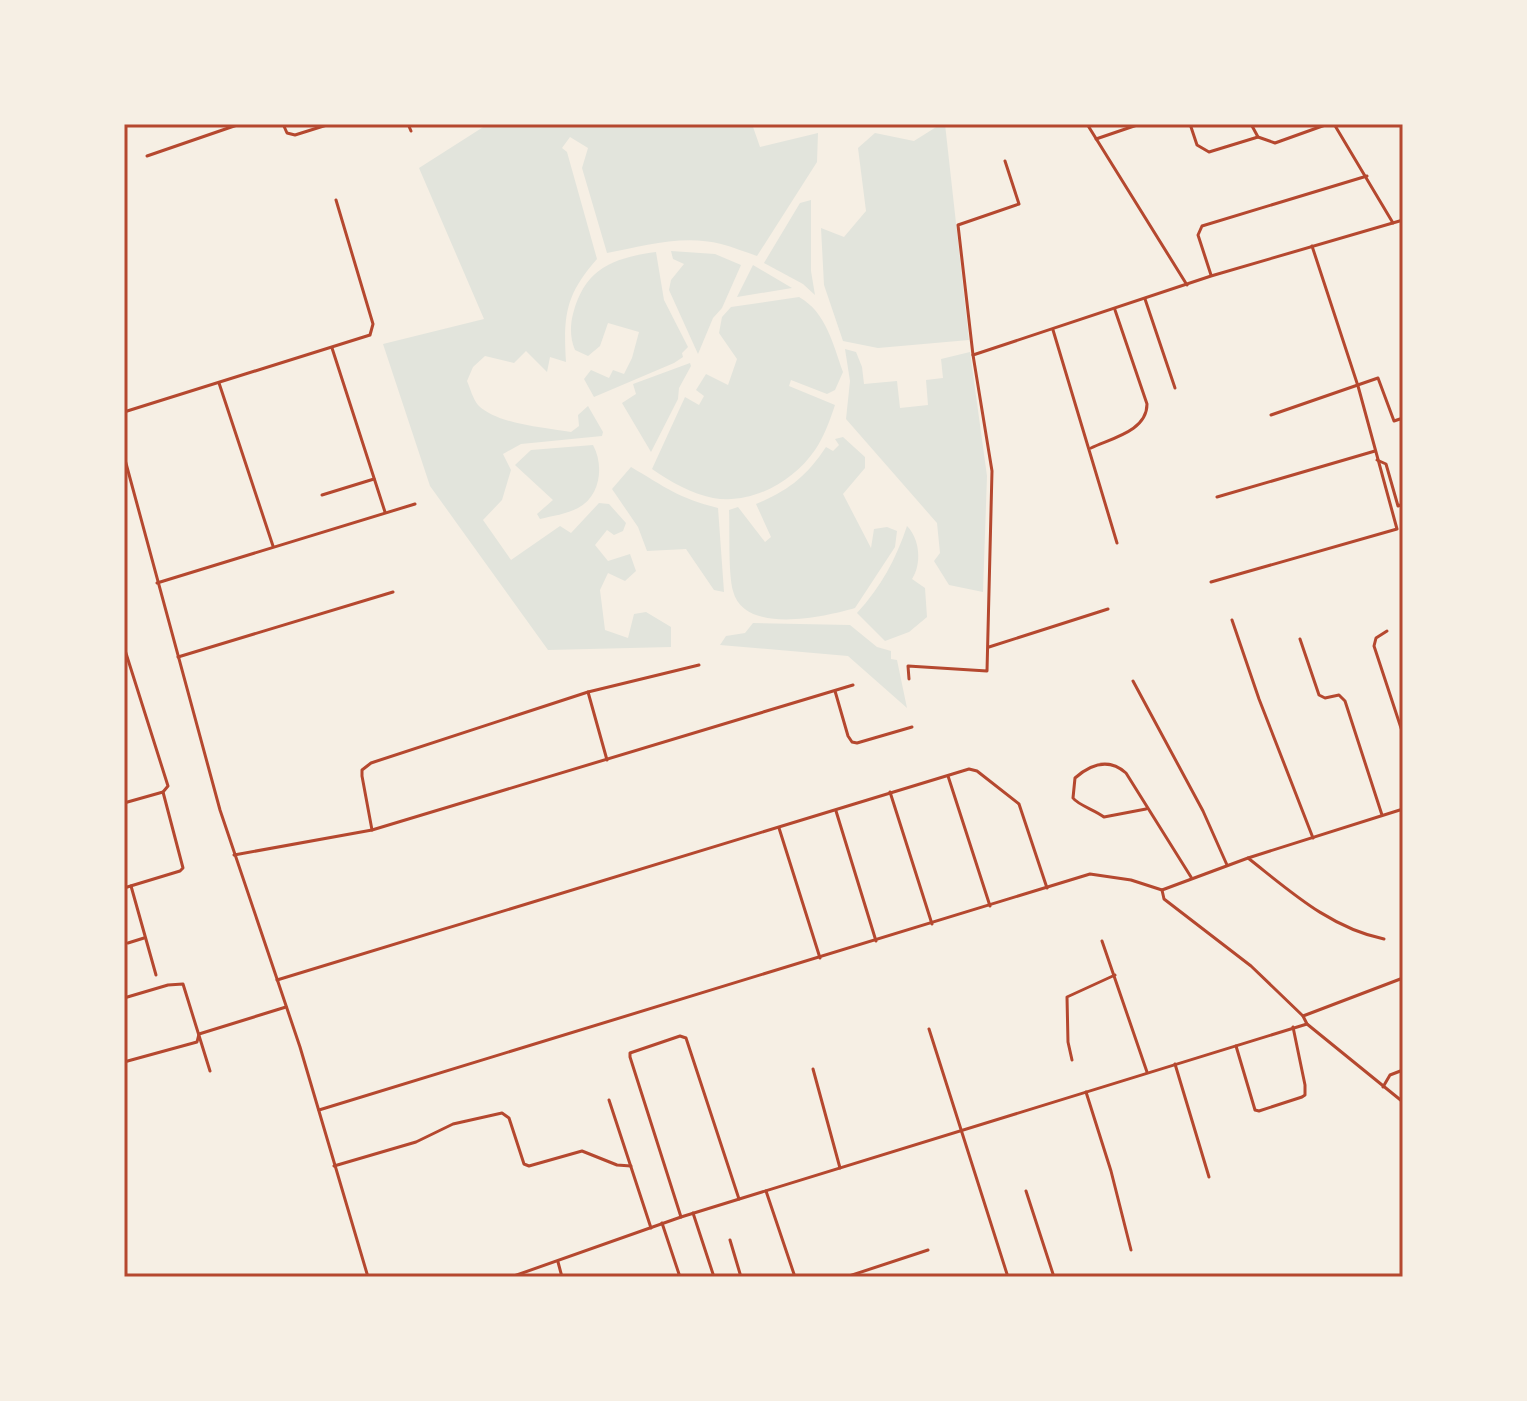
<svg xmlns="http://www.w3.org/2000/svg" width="1527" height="1401" viewBox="0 0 1527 1401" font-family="Poppins,sans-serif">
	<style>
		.green { fill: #e2e4dc }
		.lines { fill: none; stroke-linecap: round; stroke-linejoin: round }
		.minor { stroke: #b5482f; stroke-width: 3 }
		.neatline { fill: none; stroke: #b5482f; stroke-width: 3 }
	</style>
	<rect width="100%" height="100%" fill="#f6efe4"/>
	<g class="green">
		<path d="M488 124H752L760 147 818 133 817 162 757 256C745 252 733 247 721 244 684 234 643 246 607 253L582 168 588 148 570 137 562 148 567 152 597 259C566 294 563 315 566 362L550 357 547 372 526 351 514 363 485 356 473 367 467 381C470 388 473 399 478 405 496 424 546 428 571 432L579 426 578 415 588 406 603 432 602 436 521 444 503 454 511 470 502 500 483 520 511 560 560 526 571 533 599 503 609 504 626 523 623 531 614 535 607 530 595 545 608 561 630 554 636 571 625 581 608 573 600 590 605 630 628 638 634 614 646 612 671 627V647L548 650 430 486 383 344 484 319 419 168Z"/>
		<path d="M941 124H945L969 340 878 348 843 341 824 285 821 228 844 237 866 211 858 148 875 133 914 141Z"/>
		<path d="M811 200V271L815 295 803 284 764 263 800 203Z"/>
		<path d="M671 251 715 254 741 265 722 308 713 318 698 354 669 290 671 280 684 264 673 259Z"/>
		<path d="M656 252 664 300 688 347 682 353 683 357 674 363 594 397 584 379 591 370 609 378 613 370 624 374 632 358 639 332 608 323 600 346 588 356 575 350C570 339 570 325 573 314 585 268 613 258 656 252Z"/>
		<path d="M753 265 792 288 737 297Z"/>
		<path d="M799 297C826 312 833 344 843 372L835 390 827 394 791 380 789 386 835 405C830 420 824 437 815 450 794 481 752 505 713 498 692 494 669 481 652 469L685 397 699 405 704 396 696 390 706 374 728 385 737 359 719 333 722 317 731 307Z"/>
		<path d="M845 349 856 352 862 367 864 384 897 381 900 408 928 405 926 380 943 378 941 359 970 352 987 476 983 592 949 585 934 561 940 553 937 523 846 419 850 381Z"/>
		<path d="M690 363 691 366 679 388 678 399 651 452 622 403 636 394 633 384Z"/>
		<path d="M843 437 865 457V468L843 494 871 548 874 529 887 527 897 531 895 547 855 608C824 617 744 635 733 591 728 572 730 530 729 510L738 507 765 542 771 537 756 504C789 490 806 477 826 447L833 451 839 445 835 439Z"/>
		<path d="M593 445C604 465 601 496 578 508 567 514 552 516 540 519L537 514 553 500 515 465 531 450Z"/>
		<path d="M631 467C665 487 678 498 718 508L724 592 714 590 686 549 647 551 638 527 612 489Z"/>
		<path d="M907 526C920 539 922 564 912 579L925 588 927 617 909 632 885 641 857 613C881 587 896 559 907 526Z"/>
		<path d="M753 623 850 625 877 647 891 651V659L897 660 907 708 848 656 720 645 726 636 745 633Z"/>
	</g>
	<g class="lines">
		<g class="minor">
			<path d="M283 124 287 133 295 135 330 124"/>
			<path d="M408 124 411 131"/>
			<path d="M1087 124 1187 285"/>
			<path d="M1190 124 1197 145 1209 152 1258 137"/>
			<path d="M1251 124 1258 137 1275 143 1328 124"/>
			<path d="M1334 124 1393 223"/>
			<path d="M1096 139 1140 124"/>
			<path d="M147 156 240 124"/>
			<path d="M1211 275 1198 235 1202 226 1367 176"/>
			<path d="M1145 299 1175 388"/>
			<path d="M1053 330 1117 543"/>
			<path d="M332 348 385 512"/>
			<path d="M973 355 1211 276 1403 220"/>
			<path d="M219 383 273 546"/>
			<path d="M124 412 370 335 373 324 336 200"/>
			<path d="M1271 415 1378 378 1394 421 1403 418"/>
			<path d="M1091 448C1112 438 1147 431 1147 404L1115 310"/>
			<path d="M124 456 220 810 300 1047 368 1277"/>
			<path d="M1377 460 1386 464 1398 506 1403 504"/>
			<path d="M322 495 374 479"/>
			<path d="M1217 497 1375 451"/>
			<path d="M1211 582 1397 529 1358 386 1312 246"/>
			<path d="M157 583 415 504"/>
			<path d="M1232 620 1259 699 1313 838"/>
			<path d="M1387 631 1376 638 1374 646 1403 734"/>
			<path d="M1300 639 1319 695 1325 698 1339 695 1345 701 1382 815"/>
			<path d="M124 647 168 786 163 792 124 803"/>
			<path d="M989 647 1108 609"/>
			<path d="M178 657 393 592"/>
			<path d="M909 679 908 666 987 671 992 471 973 355 958 225 1019 204 1005 161"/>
			<path d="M1133 681 1203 811 1227 865"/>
			<path d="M835 691 848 736 852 742 857 743 912 727"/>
			<path d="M588 692 607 760"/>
			<path d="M948 776 990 906"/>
			<path d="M890 792 932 924"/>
			<path d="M1146 809 1104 817C1095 810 1078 805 1073 798L1075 778C1091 764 1109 758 1126 773L1191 877"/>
			<path d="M836 811 876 941"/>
			<path d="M779 828 820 958"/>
			<path d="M372 830 362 776V770L371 763 588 692 699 665"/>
			<path d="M234 855 372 830 853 685"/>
			<path d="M1248 858C1290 891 1330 928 1384 939"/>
			<path d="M131 886 156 975"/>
			<path d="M124 888 180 871 183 868 163 792"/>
			<path d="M1162 890 1164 899 1251 966 1303 1016 1307 1024 1403 1102"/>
			<path d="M1102 941 1147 1072"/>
			<path d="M128 943 144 938"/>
			<path d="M277 980 969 769 977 771 1019 804 1047 888"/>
			<path d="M124 998 168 985 183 984 210 1071"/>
			<path d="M1303 1016 1403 978"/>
			<path d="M929 1029 1007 1274"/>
			<path d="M1236 1046 1255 1110 1259 1111 1302 1097 1305 1095V1085L1293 1027"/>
			<path d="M1072 1060 1068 1042 1067 997 1115 975"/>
			<path d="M124 1062 197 1042 199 1034 286 1007"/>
			<path d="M1175 1064 1209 1177"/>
			<path d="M813 1069 840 1168"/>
			<path d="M1383 1087 1390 1075 1403 1070"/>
			<path d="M1086 1092 1111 1171 1131 1250"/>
			<path d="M609 1100 651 1228"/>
			<path d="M319 1110 1090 874 1131 880 1162 890 1248 858 1403 809"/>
			<path d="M334 1166 416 1142 453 1124 502 1113 509 1118 524 1164 529 1166 582 1151 617 1165 631 1166"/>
			<path d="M766 1191 795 1277"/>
			<path d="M1026 1191 1054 1277"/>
			<path d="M693 1213 714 1277"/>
			<path d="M681 1217 630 1057V1053L680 1036 686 1038 739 1199"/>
			<path d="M662 1223 680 1277"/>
			<path d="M730 1240 741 1277"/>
			<path d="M558 1262 562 1277"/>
			<path d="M511 1277 681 1217 1307 1024"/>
			<path d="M846 1277 928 1250"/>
		</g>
	</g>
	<rect width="1527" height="1401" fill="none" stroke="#f6efe4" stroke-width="252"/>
	<rect x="126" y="126" width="1275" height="1149" class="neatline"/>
</svg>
